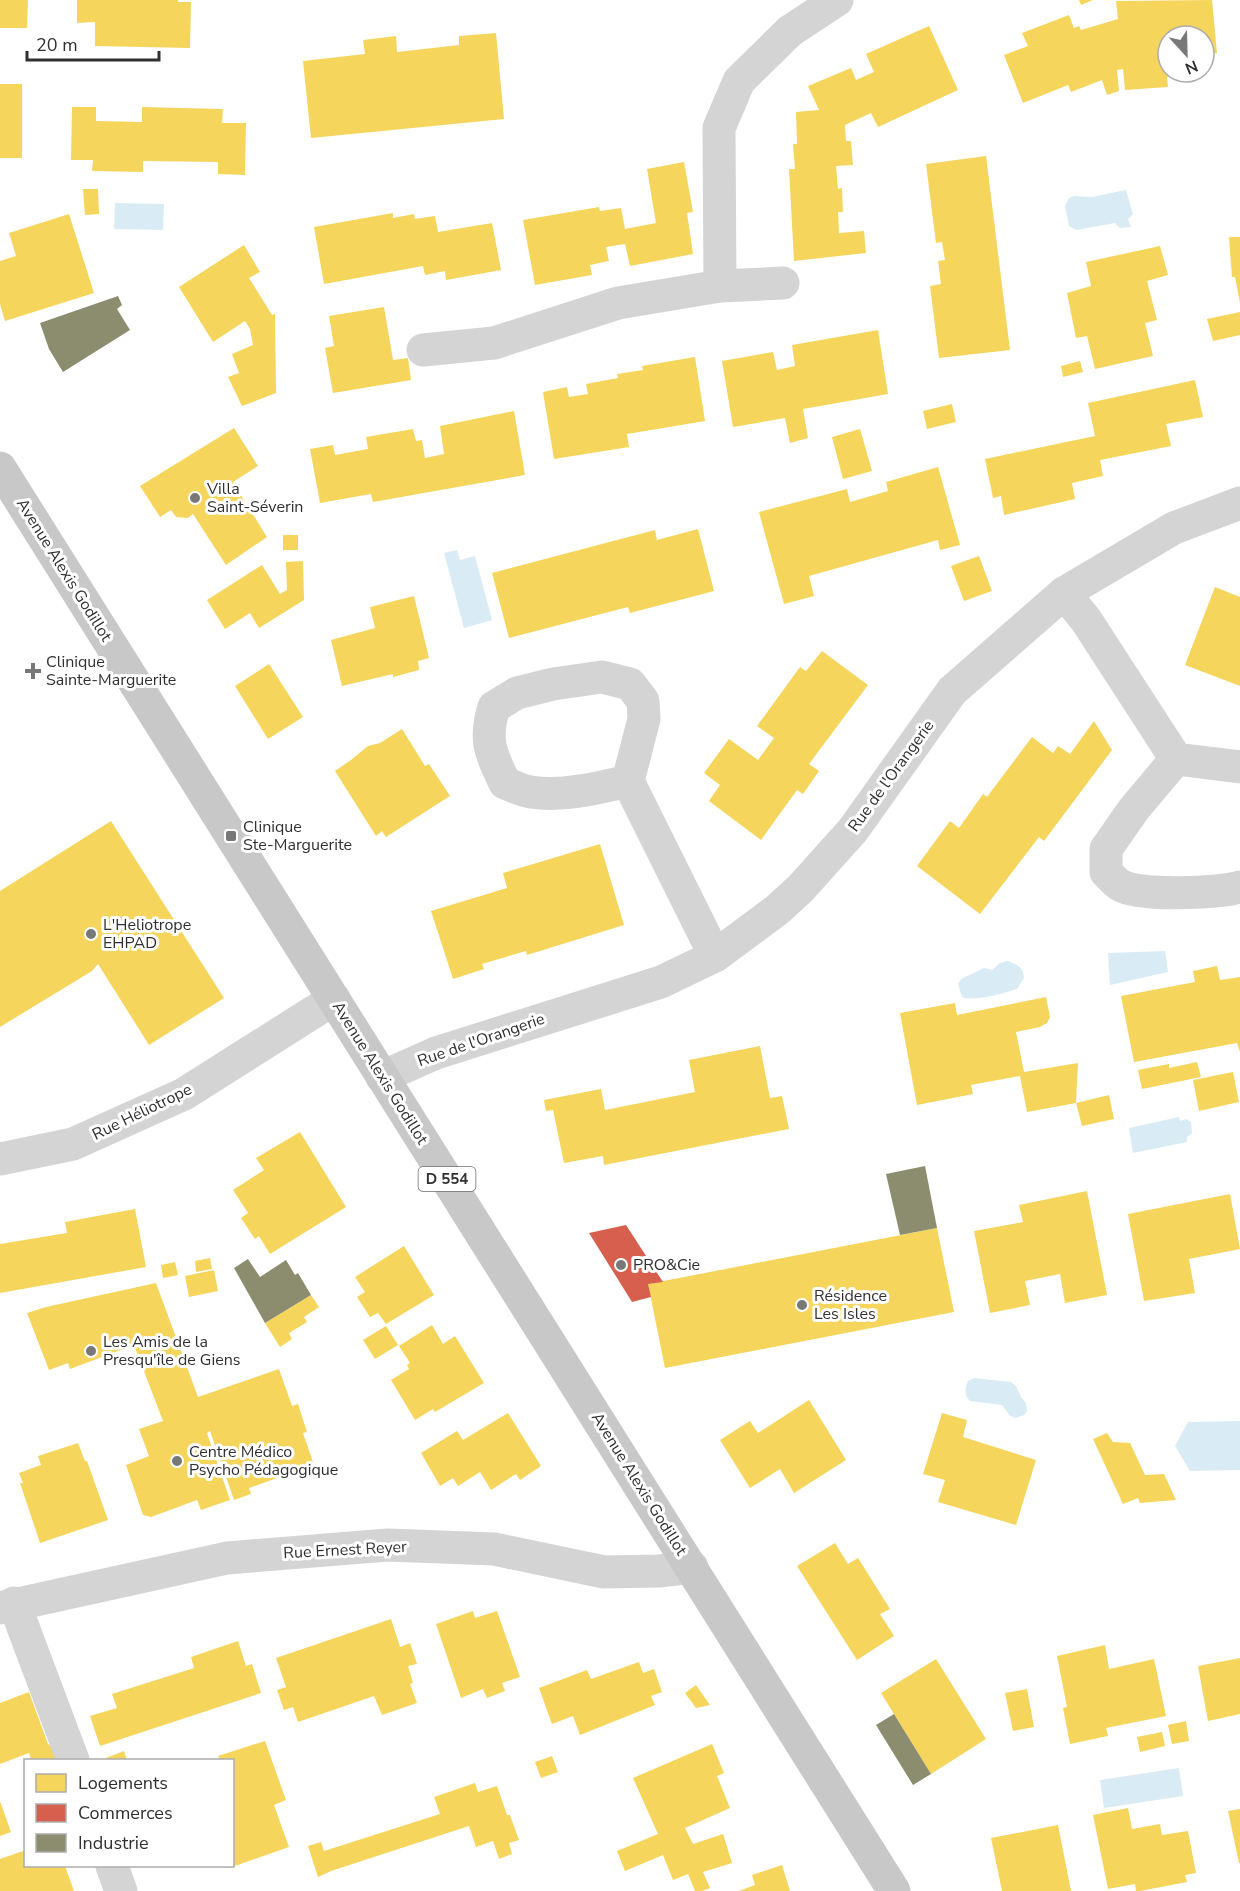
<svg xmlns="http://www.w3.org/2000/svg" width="1240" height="1891" viewBox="0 0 1240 1891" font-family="'Nunito Sans',sans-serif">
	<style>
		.water { fill: #d9ebf4 }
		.homes { fill: #f6d55c }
		.shops { fill: #d6604d }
		.industry { fill: #8c8c6e }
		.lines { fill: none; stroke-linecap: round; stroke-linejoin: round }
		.minor { stroke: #d4d4d4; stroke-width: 33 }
		.major { stroke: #c8c8c8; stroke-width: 33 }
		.poi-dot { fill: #787878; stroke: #fff; stroke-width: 2 }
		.labels { text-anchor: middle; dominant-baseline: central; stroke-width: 6; stroke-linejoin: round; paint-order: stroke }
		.shield { fill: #fff; stroke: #6e6e6e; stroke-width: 1.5 }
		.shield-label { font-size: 15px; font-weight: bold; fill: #303030 }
		.poi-label { font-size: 16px; fill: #303030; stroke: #fff; text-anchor: start }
		.street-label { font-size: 16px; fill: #303030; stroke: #fff }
	</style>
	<rect width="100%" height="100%" fill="#fff"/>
	<g class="water">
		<path d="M1126 190 1133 214 1128 219 1131 227 1120 228 1115 223 1076 230 1069 226 1065 206 1069 198 1074 196 1092 197Z"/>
		<path d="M115 203 164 204 163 230 114 229Z"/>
		<path d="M457 550 460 560 475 556 492 620 464 628 444 553Z"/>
		<path d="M1165 951 1168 972 1110 985 1108 953Z"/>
		<path d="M1008 961C1018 965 1023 967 1024 978L1017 989C1005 993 973 1002 962 997L958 984 961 979 984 968 992 970 1000 963Z"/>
		<path d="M1179 1117 1180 1121 1186 1119 1191 1122 1192 1133 1187 1137V1142L1133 1153 1129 1128Z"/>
		<path d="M974 1378 1011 1382 1016 1386 1021 1397 1026 1403 1027 1411 1024 1415 1016 1418 1010 1416 1002 1405 970 1401C964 1395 965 1389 968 1381Z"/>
		<path d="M1240 1421V1470L1190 1471 1175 1446 1188 1422Z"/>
		<path d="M1179 1768 1183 1796 1104 1808 1100 1780Z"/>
	</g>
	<g class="homes">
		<path d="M0 0H28L27 28H0Z"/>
		<path d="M77 0H178V2H191L190 48 95 46V22L77 23Z"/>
		<path d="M1079 0H1093L1081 5Z"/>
		<path d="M1212 0 1217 53 1204 54V36H1168V72H1178L1179 75 1167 77 1168 87 1125 90 1123 69 1117 70 1119 91 1107 95 1102 80 1071 92 1068 85 1023 103 1004 55 1028 46 1022 33 1069 15 1074 28 1079 26 1081 30 1118 19 1116 1Z"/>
		<path d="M929 26 958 90 878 127 871 113 845 125 846 141H851L853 165 836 166 838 189 842 188 843 212H838L839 233 864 231 866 253 794 261 789 169H795L793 144H797L796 112 819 110 808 86 851 68 856 80 874 72 866 54Z"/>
		<path d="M496 33 504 119 311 138 303 61 365 54 363 40 396 36 397 52 459 45V36Z"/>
		<rect x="0" y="84" width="22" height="74"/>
		<path d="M72 107H96V121L142 122V107L223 109 222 123H246L245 175 218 174V162L143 161V172L92 171 93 160H71Z"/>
		<path d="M986 156 1010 350 939 358 930 286 941 284 938 261 945 260 942 242 936 243 926 164Z"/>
		<path d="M684 162 693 212 687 213 693 254 630 266 625 244 606 247 609 261 590 265 592 275 535 285 523 220 599 207 600 211 621 208 625 229 656 223 647 169Z"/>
		<path d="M83 189H98L99 214 85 215Z"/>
		<path d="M393 213V218L414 214 415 219 435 216 438 232 492 223 501 270 446 280 445 271 425 275 423 266 324 284 314 227Z"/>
		<path d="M69 214 94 293 5 321 0 304V261L16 256 9 233Z"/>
		<path d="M1229 237H1240V303L1235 277H1232Z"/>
		<path d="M244 245 260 272 249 278 272 315 275 314 276 393 242 406 228 377 239 373 232 354 253 345 250 329 245 321 213 342 179 287Z"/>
		<path d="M1160 246 1168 275 1147 281 1157 320 1145 323 1153 356 1095 369 1087 336 1076 338 1067 293 1091 286 1086 262Z"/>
		<path d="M384 307 393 360 408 358 411 380 333 393 325 348 334 346 329 316Z"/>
		<path d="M1240 312V335L1213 341 1207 319Z"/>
		<path d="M878 330 888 394 803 409 808 438 790 443 785 418 733 427 722 361 773 352 777 370 795 366 792 345Z"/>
		<path d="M695 357 705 421 627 434 629 447 554 459 543 392 567 387 569 397 588 394 586 384 618 378 617 374 643 370 642 366Z"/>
		<path d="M1080 361 1083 372 1063 377 1061 366Z"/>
		<path d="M1195 380 1203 417 1166 424 1171 446 1100 460 1103 476 1072 483 1075 499 1004 515 1001 496 993 498 985 459 1095 436 1088 403Z"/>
		<path d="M952 404 956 422 927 429 923 411Z"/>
		<path d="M514 411 525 475 373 502 371 494 320 503 310 449 333 445 335 455 368 449 366 437 413 429 416 441 422 440 425 458 444 454 440 426Z"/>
		<path d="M234 428 258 466 233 482 267 537 226 565 193 514 188 518 176 517 171 510 160 517 140 486Z"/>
		<path d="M860 429 872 471 843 479 832 437Z"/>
		<path d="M938 467 960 545 940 550 938 540 809 576 814 596 784 604 759 512 847 489 850 502 888 491 886 482Z"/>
		<path d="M698 529 714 591 630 613 628 607 509 638 492 573 655 530 657 540Z"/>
		<rect x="283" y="535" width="15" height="15"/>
		<path d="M979 556 992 591 964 601 951 566Z"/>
		<path d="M303 561 304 600 259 628 250 613 225 629 207 600 262 565 280 594 287 590 286 562Z"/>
		<path d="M1215 587 1240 597V686L1185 665Z"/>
		<path d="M414 596 429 658 418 661 419 670 393 677V674L342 686 331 640 375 628 370 607Z"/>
		<path d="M822 651 868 685 809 764 819 771 803 794 797 790 761 840 709 801 720 785 704 773 729 739 758 760 774 738 757 726 800 667 806 671Z"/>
		<path d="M269 664 303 717 268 739 235 686Z"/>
		<path d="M1094 721 1112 750 1044 841 1039 837 980 914 917 866 950 821 959 828 983 794 987 797 1032 737 1053 753 1058 746 1070 754Z"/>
		<path d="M402 729 425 766 429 764 450 796 386 837 382 831 376 836 335 771 351 760 368 746 380 743Z"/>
		<path d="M111 821 224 998 149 1045 98 964 92 971 0 1027V891Z"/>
		<path d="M600 844 624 925 527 955 526 951 482 964 484 969 453 979 431 911 507 888 503 873Z"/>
		<path d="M1217 966 1220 980 1240 977V1052L1237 1043 1134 1062 1121 996 1195 982 1193 971Z"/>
		<path d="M1046 997 1050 1017 1047 1023 1040 1027 1016 1032 1024 1072 1078 1063 1076 1103 1027 1112 1020 1076 971 1085 973 1094 917 1105 900 1013 955 1003 957 1015Z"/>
		<path d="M760 1046 770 1098 782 1096 789 1129 604 1165 603 1156 564 1163 553 1110 546 1111 544 1100 601 1089 605 1110 695 1092 689 1060Z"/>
		<path d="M1197 1062 1201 1077 1142 1089 1138 1070 1169 1064V1068Z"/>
		<path d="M1233 1072 1239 1102 1199 1111 1193 1080Z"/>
		<path d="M1109 1095 1114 1119 1082 1126 1076 1103Z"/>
		<path d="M300 1132 346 1207 270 1254 259 1236 255 1239 241 1218 248 1213 233 1190 264 1170 256 1158Z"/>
		<path d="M1087 1191 1107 1295 1065 1303 1060 1274 1025 1281 1030 1305 990 1313 974 1231 1023 1222 1019 1205Z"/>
		<path d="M1230 1194 1240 1249 1189 1259 1195 1293 1144 1301 1128 1214Z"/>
		<path d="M135 1209 146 1267 0 1293V1244L67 1233 65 1222Z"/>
		<path d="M937 1228 954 1312 665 1368 648 1284Z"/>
		<path d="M404 1246 434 1295 386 1324 378 1313 370 1317 357 1297 365 1292 355 1277Z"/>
		<path d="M210 1258 212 1269 196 1272 195 1261Z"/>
		<path d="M175 1262 178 1275 163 1278 161 1265Z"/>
		<path d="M214 1270 218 1291 189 1297 185 1276Z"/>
		<path d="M156 1283 198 1397 279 1369 292 1406 298 1404 307 1432 303 1433 314 1465 249 1488 251 1494 234 1500 210 1431 207 1433 230 1500 201 1510 197 1500 151 1517 143 1515 126 1465 149 1456 139 1429 163 1421 134 1345 70 1369 68 1363 49 1370 27 1313 46 1307Z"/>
		<path d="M311 1295 319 1307 304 1317 307 1322 289 1333 292 1339 280 1347 265 1323Z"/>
		<path d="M432 1325 443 1344 455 1336 484 1383 435 1412 433 1409 415 1420 391 1380 409 1369 407 1365 410 1363 399 1346Z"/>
		<path d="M386 1326 398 1345 375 1359 363 1340Z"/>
		<path d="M809 1400 846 1460 794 1493 780 1469 750 1488 720 1440 750 1421 758 1433Z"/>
		<path d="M508 1413 541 1466 520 1480 516 1474 491 1490 480 1472 458 1486 453 1478 440 1486 421 1453 457 1431 463 1440Z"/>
		<path d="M942 1413 967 1420 963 1437 1036 1460 1016 1525 938 1502 945 1480 923 1474Z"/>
		<path d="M1107 1433 1113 1442 1130 1443 1145 1475 1164 1474 1176 1500 1140 1503 1138 1498 1123 1504 1093 1439Z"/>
		<path d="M78 1443 85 1461H87L108 1520 40 1543 20 1483H23L19 1473 41 1465 38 1456Z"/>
		<path d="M835 1543 848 1564 858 1558 890 1609 880 1614 894 1636 857 1660 797 1566Z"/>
		<path d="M473 1611 475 1618 497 1611 520 1677 502 1683 505 1691 487 1698 483 1689 461 1698 436 1624Z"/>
		<path d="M391 1619 400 1647 410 1643 417 1664 408 1666 413 1683 410 1684 417 1703 382 1715 374 1696 298 1722 293 1707 284 1710 277 1690 286 1687 276 1658Z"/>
		<path d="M238 1641 246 1666 252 1664 261 1693 100 1746 90 1716 117 1708 112 1694 194 1668 191 1657Z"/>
		<path d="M1105 1645 1109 1669 1154 1659 1166 1716 1106 1728 1108 1736 1070 1744 1063 1708 1067 1707 1057 1656Z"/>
		<path d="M1240 1658V1714L1208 1721 1198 1666Z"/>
		<path d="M936 1659 986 1739 931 1774 881 1693Z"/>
		<path d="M639 1662 643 1673 654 1669 662 1692 651 1696 655 1705 580 1735 573 1716 552 1724 539 1688 587 1670 591 1679Z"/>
		<path d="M696 1685 710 1705 696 1708 685 1693Z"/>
		<path d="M1027 1689 1034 1727 1013 1731 1005 1693Z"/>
		<path d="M29 1692 48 1744 54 1747 58 1760H31L29 1753 0 1764V1703Z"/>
		<path d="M1186 1721 1189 1741 1172 1744 1168 1725Z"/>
		<path d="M1162 1732 1165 1746 1140 1752 1137 1737Z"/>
		<path d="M265 1741 286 1800 274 1805 289 1847 229 1868 228 1866H232V1760H220L218 1756Z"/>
		<path d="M712 1744 724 1773 717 1776 730 1808 685 1828 693 1844 723 1834 732 1863 703 1872 710 1888 702 1891H695L688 1874 673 1880 663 1855 625 1871 617 1851 658 1834 633 1778Z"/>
		<path d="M124 1751 127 1760H107L106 1758Z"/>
		<path d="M552 1756 558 1772 541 1778 535 1762Z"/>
		<path d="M475 1783 478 1792 497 1786 507 1815H510L519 1840 509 1843 512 1854 499 1859 493 1841 476 1847 469 1826 331 1871 318 1877 308 1846 321 1842 324 1851 440 1814 434 1797Z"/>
		<path d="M0 1801 11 1832 0 1836Z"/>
		<path d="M1128 1808 1132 1829 1160 1824 1162 1835 1188 1831 1196 1873 1185 1875 1187 1882 1140 1891H1136L1135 1884 1108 1889 1093 1815Z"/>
		<path d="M1240 1809V1863H1239L1228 1811Z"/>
		<path d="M1058 1825 1071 1891H1002L991 1838Z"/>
		<path d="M26 1850V1866H65L74 1891H0V1859Z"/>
		<path d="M782 1865 790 1891H739L755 1885 752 1875Z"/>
	</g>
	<path class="shops" d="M626 1225 663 1282 648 1284 651 1297 632 1302 589 1233Z"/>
	<g class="industry">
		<path d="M118 296 122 305 117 309 130 330 63 372 49 349 40 323Z"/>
		<path d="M925 1166 937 1228 900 1235 886 1174Z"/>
		<path d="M248 1259 260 1277 286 1260 295 1275 298 1273 311 1295 265 1323 234 1268Z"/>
		<path d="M894 1714 931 1774 913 1785 876 1725Z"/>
	</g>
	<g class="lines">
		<g class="minor">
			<path d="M720 286 719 128 739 81 790 31 837 0"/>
			<path d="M423 350 494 343 618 303 720 286 783 283"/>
			<path d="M1064 593 1086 620 1176 759"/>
			<path d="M1176 759 1134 809 1106 849V872C1110 876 1115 882 1120 885 1139 897 1217 893 1240 887"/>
			<path d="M1176 759 1240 767"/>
			<path d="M628 781 644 719 643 701 630 684 602 677 553 684 517 693 494 707C484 739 490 753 505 783 513 786 522 791 531 792 563 797 598 788 628 781L715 956"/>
			<path d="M382 1077 436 1053 661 982 715 956 777 910 801 888 853 830 952 691 1064 593 1174 528 1240 503"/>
			<path d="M0 1159 73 1144 184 1094 334 999"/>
			<path d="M14 1603 73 1760"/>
			<path d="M0 1608 227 1558 388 1545 494 1549 604 1572 659 1571 692 1567"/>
			<path d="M112 1866 121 1891"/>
		</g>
		<path class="major" d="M0 468 894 1891"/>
	</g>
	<g class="poi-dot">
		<circle cx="195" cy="498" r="6"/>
		<path d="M30 662h6v6h6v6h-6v6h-6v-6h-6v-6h6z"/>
		<rect x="225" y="830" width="12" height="12" rx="3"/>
		<circle cx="91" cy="934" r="6"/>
		<circle cx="621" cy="1265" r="6"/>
		<circle cx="802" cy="1305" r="6"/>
		<circle cx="91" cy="1351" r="6"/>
		<circle cx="177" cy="1461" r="6"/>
	</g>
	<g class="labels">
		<rect class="shield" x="418.5" y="1167" width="57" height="24" rx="4.5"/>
		<g class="shield-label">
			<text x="447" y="1179">D 554</text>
		</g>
		<g class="poi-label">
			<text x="207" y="489">Villa<tspan x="207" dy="18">Saint-Séverin</tspan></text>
			<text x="46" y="662">Clinique<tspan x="46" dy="18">Sainte-Marguerite</tspan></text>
			<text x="243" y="827">Clinique<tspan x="243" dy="18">Ste-Marguerite</tspan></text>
			<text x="103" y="925">L'Heliotrope<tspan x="103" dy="18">EHPAD</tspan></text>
			<text x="633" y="1265">PRO&amp;Cie</text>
			<text x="814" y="1296">Résidence<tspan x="814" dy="18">Les Isles</tspan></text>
			<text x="103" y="1342">Les Amis de la<tspan x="103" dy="18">Presqu'île de Giens</tspan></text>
			<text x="189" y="1452">Centre Médico<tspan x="189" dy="18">Psycho Pédagogique</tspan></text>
		</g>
		<g class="street-label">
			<text transform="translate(64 570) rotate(58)">Avenue Alexis Godillot</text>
			<text transform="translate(891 776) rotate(-54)">Rue de l'Orangerie</text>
			<text transform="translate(481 1040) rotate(-19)">Rue de l'Orangerie</text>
			<text transform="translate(380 1073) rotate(58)">Avenue Alexis Godillot</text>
			<text transform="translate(142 1112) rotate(-26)">Rue Héliotrope</text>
			<text transform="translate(639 1484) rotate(58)">Avenue Alexis Godillot</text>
			<text transform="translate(345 1550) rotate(-3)">Rue Ernest Reyer</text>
		</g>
	</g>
	<rect x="24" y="1759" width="210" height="108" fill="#ffffff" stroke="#acacac" stroke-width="1.5"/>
	<rect x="36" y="1774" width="30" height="18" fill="#f6d55c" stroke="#acacac" stroke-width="1.5"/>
	<text x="78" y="1789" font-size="18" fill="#303030">Logements</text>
	<rect x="36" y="1804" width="30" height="18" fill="#d6604d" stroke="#acacac" stroke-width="1.5"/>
	<text x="78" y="1819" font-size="18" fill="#303030">Commerces</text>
	<rect x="36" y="1834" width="30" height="18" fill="#8c8c6e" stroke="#acacac" stroke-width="1.5"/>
	<text x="78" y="1849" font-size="18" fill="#303030">Industrie</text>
	<g transform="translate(1186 54) rotate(158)"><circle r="28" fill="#ffffff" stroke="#acacac" stroke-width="1.5"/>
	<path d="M0-4.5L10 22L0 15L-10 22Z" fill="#787878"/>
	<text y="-9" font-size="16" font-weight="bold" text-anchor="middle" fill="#303030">N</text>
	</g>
	<path d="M27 51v9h132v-9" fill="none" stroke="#303030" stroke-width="3"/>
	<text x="36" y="51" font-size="18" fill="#303030" stroke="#ffffff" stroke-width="4.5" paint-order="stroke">20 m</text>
</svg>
